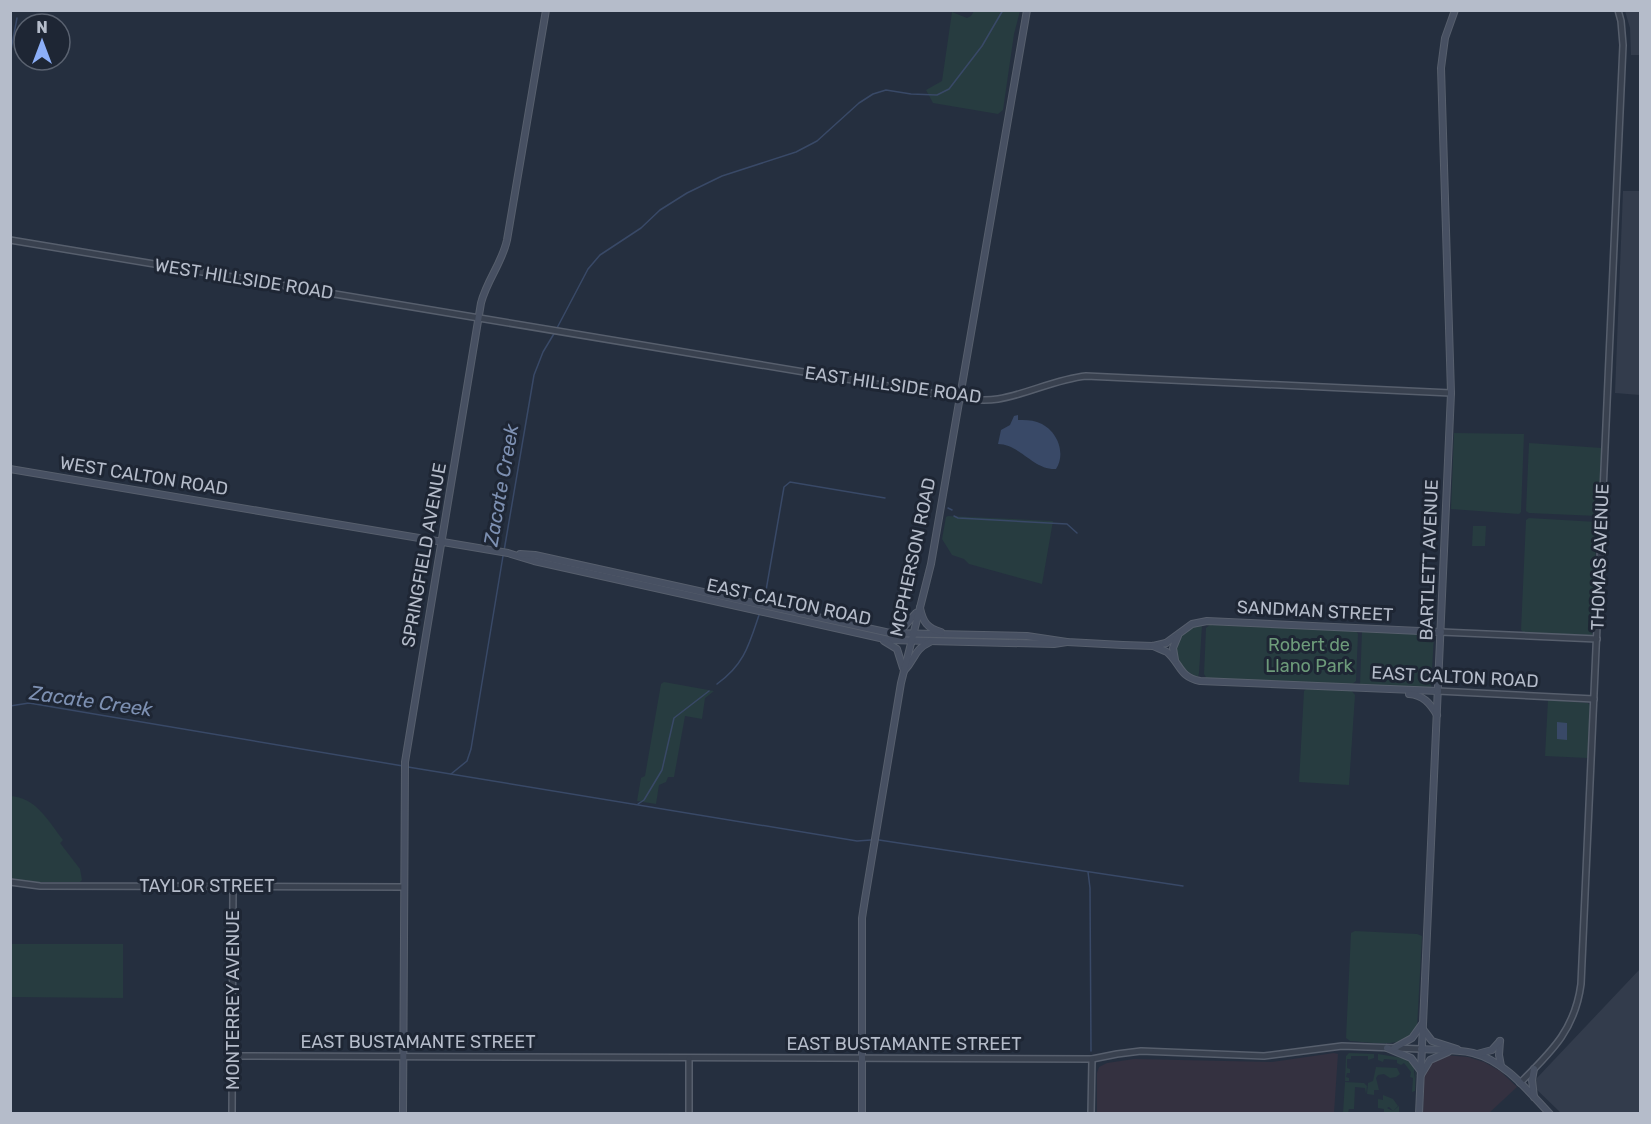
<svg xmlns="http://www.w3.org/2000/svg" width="1651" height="1124" viewBox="0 0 1651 1124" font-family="Rubik,sans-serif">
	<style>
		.medical { fill: #343140 }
		.airport { fill: #333c4c }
		.green { fill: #273c40 }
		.water { fill: #394967 }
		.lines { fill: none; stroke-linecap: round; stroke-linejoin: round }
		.stream { stroke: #394967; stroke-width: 1.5 }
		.tertiary-casing { stroke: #575f6d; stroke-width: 8 }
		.secondary-casing { stroke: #575f6d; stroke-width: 8 }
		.tertiary { stroke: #39414f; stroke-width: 5 }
		.secondary { stroke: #475062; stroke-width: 6 }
		.labels { text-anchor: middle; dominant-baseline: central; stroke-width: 6; stroke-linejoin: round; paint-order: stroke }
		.street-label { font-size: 18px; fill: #b5bcca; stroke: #1e2634 }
		.park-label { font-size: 18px; fill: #6d9b7a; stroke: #1e2634 }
		.water-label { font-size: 20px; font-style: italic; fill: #7d90b2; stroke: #1e2634 }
	</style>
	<rect width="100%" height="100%" fill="#252f3f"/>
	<g class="medical">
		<path d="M1334 1053 1338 1054 1334 1113H1097V1073L1099 1067 1107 1063 1134 1059 1272 1062Z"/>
		<path d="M1444 1055 1468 1057 1484 1062 1500 1071 1517 1087 1489 1113 1423 1114 1424 1076 1427 1065Z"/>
	</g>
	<g class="airport">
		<path d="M1625 11H1640V55H1631L1630 28Z"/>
		<path d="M1623 191H1640V395L1615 393Z"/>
		<path d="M1640 969V1113H1561L1533 1086 1536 1079Z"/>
	</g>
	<g class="green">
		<path d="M974 11H1020L1014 34 1003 110 998 114 933 103 926 90 942 81 952 12 967 18 971 16Z"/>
		<path d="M1454 433 1524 434 1521 512 1519 514 1451 509Z"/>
		<path d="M1529 443 1602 448 1599 513 1597 516 1529 513 1526 511Z"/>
		<path d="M948 516 1053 521 1042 584 969 564 964 559 952 555 942 539 946 517Z"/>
		<path d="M1529 518 1597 522 1592 635 1524 633 1521 630 1526 520Z"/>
		<path d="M1473 526H1486L1485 546H1472Z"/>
		<path d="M1211 624 1356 631 1358 634 1356 681 1351 685 1207 679 1204 674 1206 628Z"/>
		<path d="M1202 625 1199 673 1198 677C1167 665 1168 629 1202 625Z"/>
		<path d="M1362 631 1434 635 1431 688 1360 685Z"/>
		<path d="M664 682 714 691 705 698 702 719 685 716 674 777H668L666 782 659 785 656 804 637 801 641 778 645 776 661 684Z"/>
		<path d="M1308 688 1351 690 1355 695 1349 785 1299 782 1304 691Z"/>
		<path d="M1548 700 1588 703 1590 706 1588 758 1545 756Z"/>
		<path d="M10 796C36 797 49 822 63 840L60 843 80 869 82 880 80 882H31L11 878Z"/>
		<path d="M1355 931 1417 934 1422 936 1417 1028C1406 1050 1371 1042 1350 1041L1346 1038 1351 933Z"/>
		<path d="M11 944H123V998L11 997Z"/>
		<path d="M1349 1053 1374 1054V1058L1368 1060V1056H1351V1059H1347V1068L1350 1069V1073H1347L1346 1077 1349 1078V1081H1345L1346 1056Z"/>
		<path d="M1378 1054 1408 1059 1414 1067V1078L1416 1067 1415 1091 1412 1092 1413 1078 1410 1077 1411 1072 1404 1063 1401 1065 1397 1063V1060L1384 1059 1383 1062 1378 1060Z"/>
		<path d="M1376 1067 1397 1068 1400 1074 1396 1077 1390 1078 1384 1074 1378 1075 1376 1078 1379 1090H1374V1095L1367 1094 1368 1083 1373 1081Z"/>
		<path d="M1345 1082 1364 1083 1367 1086 1366 1094 1365 1088 1355 1087 1354 1109H1349L1348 1113H1343Z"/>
		<path d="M1383 1095 1393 1099 1398 1106 1393 1111 1389 1107 1387 1108 1393 1111 1399 1106V1113H1384V1109L1378 1108V1099L1383 1100Z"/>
	</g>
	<g class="water">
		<path d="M1018 415V420C1024 420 1031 420 1037 422 1056 428 1067 452 1056 469 1033 470 1020 444 998 444L1001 430 1010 425 1014 416Z"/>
		<path d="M1557 722 1567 723V740L1557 739Z"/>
	</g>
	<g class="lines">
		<g class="stream">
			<path d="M10 55 17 18"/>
			<path d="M557 328 588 269 600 255 641 228 660 210 687 193 722 176 796 152 817 141 859 103 873 94 886 90 911 94 937 95 949 89 982 46 1003 10"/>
			<path d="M948 508 952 510"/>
			<path d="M954 516 958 518 1067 524 1077 533"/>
			<path d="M504 551 534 375 543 352 555 332"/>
			<path d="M764 602 784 487 790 482 885 498"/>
			<path d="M717 684C744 665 749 645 759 615"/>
			<path d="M10 706 29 703 403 766"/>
			<path d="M408 767 857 841 871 840"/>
			<path d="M451 774 467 761 471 749 503 556"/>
			<path d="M638 804 644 800 662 770 674 718 709 691"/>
			<path d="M879 840 1183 886"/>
			<path d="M1088 872 1090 888 1091 1051"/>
		</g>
		<defs>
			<g id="tertiary">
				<path d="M10 240 960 398C973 400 985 401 998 399 1028 394 1056 379 1086 376L1451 393"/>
				<path d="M1441 632 1597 639"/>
				<path d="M1438 691 1594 699"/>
				<path d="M10 882 40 886 404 887"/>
				<path d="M233 1056 1092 1059 1117 1054 1141 1051 1264 1056 1342 1046 1421 1049"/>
				<path d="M1520 1083C1551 1052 1575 1030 1581 984L1623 45 1621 21 1618 10"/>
				<path d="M232 1114 233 886"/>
				<path d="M689 1114V1059"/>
				<path d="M1091 1114 1092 1059"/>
			</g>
			<g id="secondary">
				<path d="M10 469 508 553 534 561 889 640 1054 644 1067 642"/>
				<path d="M520 554 535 555 890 633 1027 636 1067 642 1123 645 1153 646 1166 643"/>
				<path d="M920 608C923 622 927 628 941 632"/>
				<path d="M895 632 902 629 916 613"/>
				<path d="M884 641 897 649 903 668"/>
				<path d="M1166 643 1192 624 1207 621 1441 632"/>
				<path d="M1153 646C1157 648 1163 650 1167 652 1181 664 1179 677 1200 681L1438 691"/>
				<path d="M1175 660 1173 648 1178 636"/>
				<path d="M904 671C916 659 913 650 930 642"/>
				<path d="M1409 694C1423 695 1430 703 1437 715"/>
				<path d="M1422 1028 1432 1041 1457 1049"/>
				<path d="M1500 1041 1499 1055 1501 1066"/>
				<path d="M1387 1048 1411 1058 1420 1070"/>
				<path d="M1394 1048 1412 1038 1422 1024"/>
				<path d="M1421 1049C1438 1050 1456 1049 1473 1053 1505 1061 1528 1091 1550 1114"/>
				<path d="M1477 1054 1492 1050 1500 1041"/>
				<path d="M1534 1069 1532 1080 1534 1097"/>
				<path d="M1421 1075 1430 1060 1448 1052"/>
				<path d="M403 1114 405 762 481 303C487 280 502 263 507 240L546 10"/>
				<path d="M862 1114V918L865 899 901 683 931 564 1027 10"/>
				<path d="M1419 1114 1451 393 1441 68 1445 38 1455 10"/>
			</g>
		</defs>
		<use href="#tertiary" class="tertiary-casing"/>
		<use href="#secondary" class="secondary-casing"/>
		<use href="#tertiary" class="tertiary"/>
		<use href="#secondary" class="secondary"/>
	</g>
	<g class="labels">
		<g class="street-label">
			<text transform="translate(244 279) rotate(9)">WEST HILLSIDE ROAD</text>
			<text transform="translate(893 385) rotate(8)">EAST HILLSIDE ROAD</text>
			<text transform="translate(144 476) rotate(9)">WEST CALTON ROAD</text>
			<text transform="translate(424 555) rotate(-80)">SPRINGFIELD AVENUE</text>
			<text transform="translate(913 557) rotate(-78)">MCPHERSON ROAD</text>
			<text transform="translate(1600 557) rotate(-88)">THOMAS AVENUE</text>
			<text transform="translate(1429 560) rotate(-88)">BARTLETT AVENUE</text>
			<text transform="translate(789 602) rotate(12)">EAST CALTON ROAD</text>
			<text transform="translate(1315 611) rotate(3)">SANDMAN STREET</text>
			<text transform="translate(1455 677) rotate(3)">EAST CALTON ROAD</text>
			<text x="207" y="886">TAYLOR STREET</text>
			<text transform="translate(233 1000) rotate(-90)">MONTERREY AVENUE</text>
			<text x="418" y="1042">EAST BUSTAMANTE STREET</text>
			<text x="904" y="1044">EAST BUSTAMANTE STREET</text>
		</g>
		<g class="park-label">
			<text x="1309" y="645">Robert de<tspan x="1309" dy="21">Llano Park</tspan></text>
		</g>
		<g class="water-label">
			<text transform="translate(501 485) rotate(-80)">Zacate Creek</text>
			<text transform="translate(91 701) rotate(8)">Zacate Creek</text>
		</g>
	</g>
	<rect width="1651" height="1124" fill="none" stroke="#b5bcca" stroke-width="24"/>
	<g transform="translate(42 42)"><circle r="28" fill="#1e2634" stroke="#5a6270" stroke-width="1.5"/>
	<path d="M0-4.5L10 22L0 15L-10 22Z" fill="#8caff8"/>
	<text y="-9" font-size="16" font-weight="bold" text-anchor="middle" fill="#b5bcca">N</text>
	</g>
</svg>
